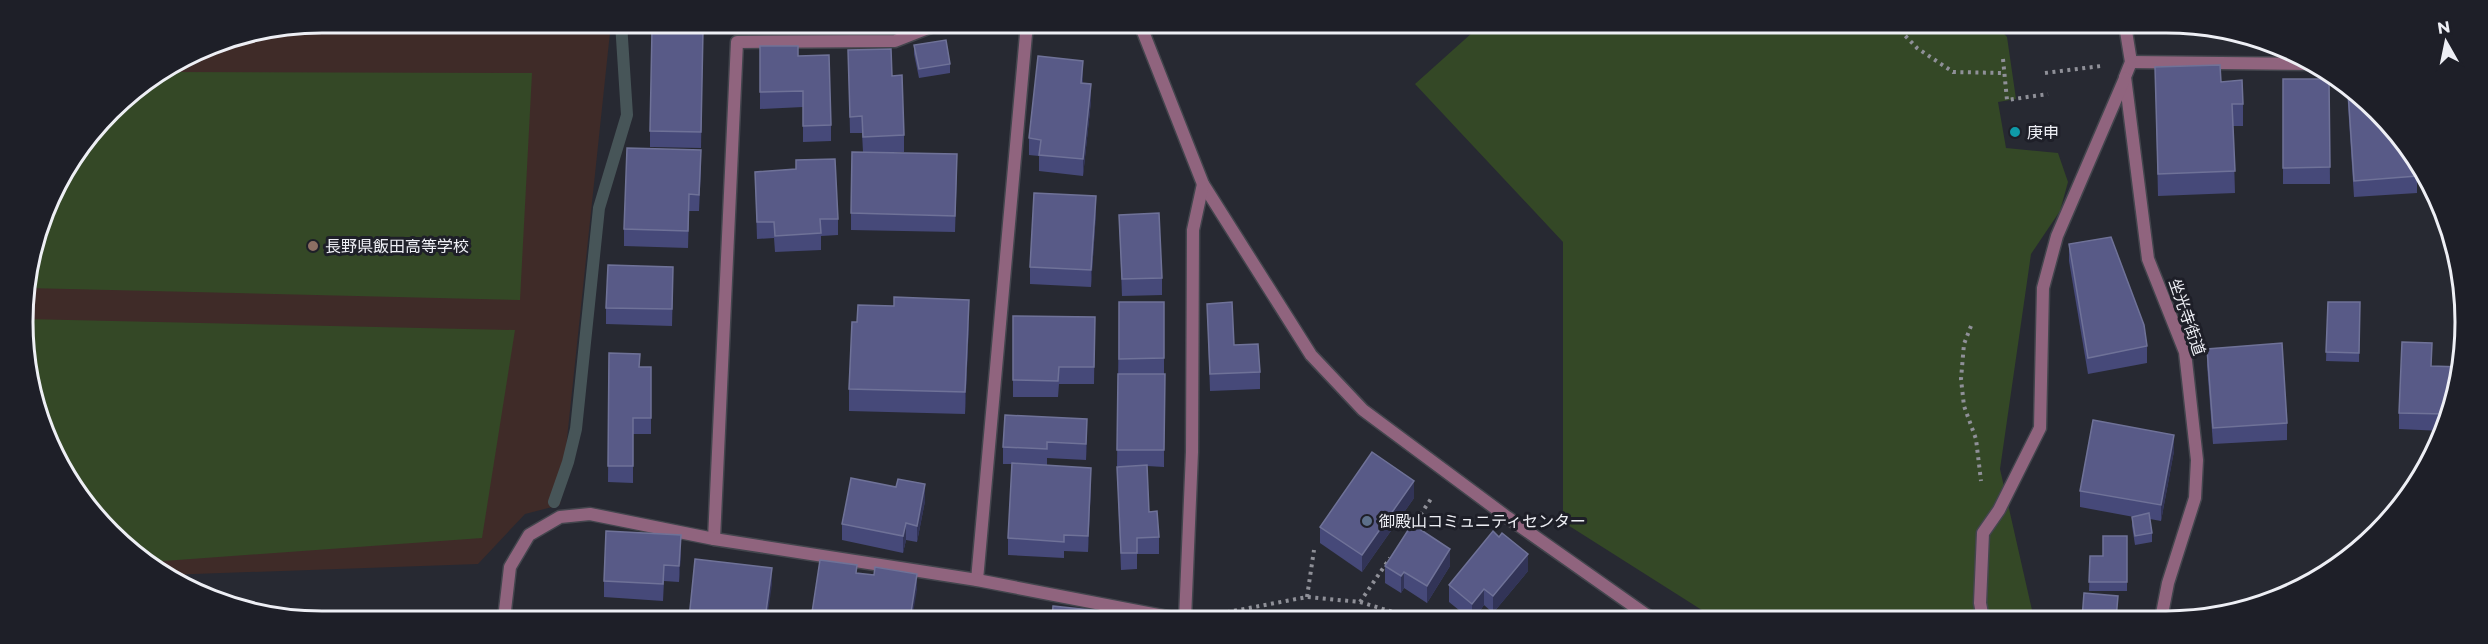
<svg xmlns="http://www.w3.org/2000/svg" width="2488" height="644" viewBox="0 0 2488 644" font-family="Montserrat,'Noto Sans JP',sans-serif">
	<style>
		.education { fill: #3f2b28 }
		.green { fill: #344826 }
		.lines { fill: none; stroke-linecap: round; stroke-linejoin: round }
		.stream { stroke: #475558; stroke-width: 12 }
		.lane-casing { stroke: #43454d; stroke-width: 15 }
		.street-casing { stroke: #43454d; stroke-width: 15 }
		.path { stroke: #8f9098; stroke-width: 4; stroke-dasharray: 3 4.5; stroke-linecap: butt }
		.lane { stroke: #90647e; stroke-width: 12 }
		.street { stroke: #90647e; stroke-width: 12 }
		.wall { fill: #464979 }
		.shaded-wall { fill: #323457 }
		.building { fill: #585a87; stroke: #6f7298; stroke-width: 1.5 }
		.culture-dot { fill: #0f9aa8; stroke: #1e1f28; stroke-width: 2 }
		.education-dot { fill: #8d6e63; stroke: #1e1f28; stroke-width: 2 }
		.service-dot { fill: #5c6f8a; stroke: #1e1f28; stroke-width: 2 }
		.labels { text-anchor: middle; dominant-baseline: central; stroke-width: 6; stroke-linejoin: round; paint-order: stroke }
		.poi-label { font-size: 16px; fill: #eeeff5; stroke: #1e1f28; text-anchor: start }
		.street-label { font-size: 16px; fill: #eeeff5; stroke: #1e1f28 }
		.rim { fill: none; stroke: #eeeff5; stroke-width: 3 }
	</style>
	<rect width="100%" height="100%" fill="#272932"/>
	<path class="education" d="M322 23H611L560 505 525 514 478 564 166 575 85 505 38 418 23 302 54 189 124 97 208 45Z"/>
	<g class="green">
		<path d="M1482 24 1996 25 2007 37 2016 99 1998 102 2006 148 2058 153 2068 182 2060 211 2031 254 2000 469 2034 619H1716L1563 522V242L1415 84Z"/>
		<path d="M165 72 532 73 520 300 27 288 54 189 124 97Z"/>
		<path d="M25 319 515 330 482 538 150 562 85 505 38 418Z"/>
	</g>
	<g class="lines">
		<path class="stream" d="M554 502 568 462 576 429 599 208 627 115 621 23"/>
		<defs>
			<g id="lane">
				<path d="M2125 25 2131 62 2125 77 2148 259 2185 352 2197 460 2195 498 2168 583 2161 619"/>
				<path d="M714 539 737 42 895 41 941 23"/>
				<path d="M977 580 1027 23"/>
				<path d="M1983 619 1980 603 1983 533 1999 510 2040 428 2043 288 2057 236 2125 78"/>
			</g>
			<g id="street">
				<path d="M1140 24 1203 184 1311 355 1363 410 1507 517 1652 619"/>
				<path d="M2131 62 2317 64"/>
				<path d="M504 619 510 567 529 535 560 517 590 514 714 539 977 580 1179 619"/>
				<path d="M1185 619 1192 452 1193 230 1203 184"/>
			</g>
		</defs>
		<use href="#lane" class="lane-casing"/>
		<use href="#street" class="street-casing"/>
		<g class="path">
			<path d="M1895 25 1917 48 1953 72 2004 73"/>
			<path d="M2003 59 2007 100 2048 94"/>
			<path d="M2045 73 2101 66"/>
			<path d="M1971 326 1964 344 1961 379 1964 406 1976 439 1981 481"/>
			<path d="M1412 527 1433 496"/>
			<path d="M1307 597 1314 550"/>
			<path d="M1360 602 1390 558"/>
			<path d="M1212 615 1307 597 1360 602 1416 619"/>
		</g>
		<use href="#lane" class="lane"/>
		<use href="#street" class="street"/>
	</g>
	<g class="wall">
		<path d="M703 30 701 148 650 147V131Z"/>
		<path d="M914 45 950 64V73L919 78 914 54Z"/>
		<path d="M760 46 798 56 831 125V141L803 142V107L760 109Z"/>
		<path d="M848 50 892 76 904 135V152H885L957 170 955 232 851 230V213L863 152 862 133H850Z"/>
		<path d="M2155 67 2221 82 2243 104V126H2233L2235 193 2158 196Z"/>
		<path d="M1083 78V83L1091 101 1083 176 1039 171V156L1029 155V138Z"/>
		<path d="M2283 79H2329L2330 184H2283Z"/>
		<path d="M2347 90 2404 140 2417 176V193L2354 197Z"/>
		<path d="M701 167 699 211H689L688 248 624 246V229Z"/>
		<path d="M796 169 838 219V235L821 236V250L775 252 774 238 757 239 755 172Z"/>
		<path d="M1096 213 1091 287 1030 284V267Z"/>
		<path d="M1119 215 1162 278V295L1122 296Z"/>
		<path d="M2069 244 2147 346V363L2088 374 2069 261Z"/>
		<path d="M673 283 672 326 606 324V308Z"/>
		<path d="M1119 302H1164V467L1147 466 1149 512 1159 537V554H1137V569L1121 570 1117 467 1126 466H1117Z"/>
		<path d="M2328 302H2360L2359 362 2326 361Z"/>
		<path d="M1207 304 1234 345 1260 372V389L1210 391Z"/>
		<path d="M894 306 969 322 965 414 849 411V389L857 322Z"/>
		<path d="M1013 316 1095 317 1094 384H1059L1058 397H1013Z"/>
		<path d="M2207 349 2287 423V440L2213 444 2207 365Z"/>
		<path d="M609 353 640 367H651V434H633V483L608 482Z"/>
		<path d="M2431 366 2461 367 2442 431 2399 429V413Z"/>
		<path d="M1087 435 1086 460 1047 458V465L1091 484 1088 552 1064 551V558L1008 555V538L1012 464H1003V447Z"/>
		<path d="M2174 451 2161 521 2150 519 2152 533V542L2135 545 2132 526V517H2134L2080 507V491Z"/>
		<path d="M1414 498 1362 572 1320 543V527Z"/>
		<path d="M925 501 917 542 906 540 903 553 842 540V524Z"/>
		<path d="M2127 536V591H2089L2090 556H2103Z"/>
		<path d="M681 552 679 582 664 581 663 601 604 597V581Z"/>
		<path d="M1385 566H1450L1427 603 1404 588 1401 593 1385 583Z"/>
		<path d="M1528 571 1493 613 1484 605 1474 619H1470L1449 602V585Z"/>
	</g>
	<g class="shaded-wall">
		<path d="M1083 61V78L1081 100V83Z"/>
		<path d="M1091 84V101L1083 176V159Z"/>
		<path d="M1096 196V213L1091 287V270Z"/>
		<path d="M969 300V322L965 414V392Z"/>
		<path d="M1087 419V435L1086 460V444Z"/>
		<path d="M2174 435V451L2161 521V505Z"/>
		<path d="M1091 468V484L1088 552V536Z"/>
		<path d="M1414 481V498L1362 572V555Z"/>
		<path d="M925 484V501L917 542V526Z"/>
		<path d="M906 523V540L903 553V536Z"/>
		<path d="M681 535V552L679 582V566Z"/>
		<path d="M1450 549V566L1427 603V586Z"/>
		<path d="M1528 554V571L1493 613V596Z"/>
		<path d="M772 568V585L767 619H765Z"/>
		<path d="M1404 572V588L1401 593V576Z"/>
		<path d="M917 574V590L912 619H910Z"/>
		<path d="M1484 589V605L1474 619H1472V604Z"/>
	</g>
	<g class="building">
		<path d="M652 30H703L701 132 650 131Z"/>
		<path d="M946 40 950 64 919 69 914 45Z"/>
		<path d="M760 46H798V56L829 55 831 125 803 126V91L760 92Z"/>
		<path d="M891 49 892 76 902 75 904 135 863 137 862 116 850 117 848 50Z"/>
		<path d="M1038 56 1083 61 1081 83 1091 84 1083 159 1039 155 1041 140 1029 138Z"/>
		<path d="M2220 65 2221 82 2242 80 2243 104H2232L2235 171 2158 174 2155 67Z"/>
		<path d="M2283 79H2329L2330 167 2283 168Z"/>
		<path d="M2348 91 2404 140 2417 166V176L2354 181Z"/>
		<path d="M627 148 701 150 699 195 689 194 688 231 624 229Z"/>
		<path d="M852 152 957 154 955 216 851 213Z"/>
		<path d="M835 159 838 219H820L821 233 775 236 774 222H757L755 172 796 169V160Z"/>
		<path d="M1034 193 1096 196 1091 270 1030 267Z"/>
		<path d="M1159 213 1162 278 1122 279 1119 215Z"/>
		<path d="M2111 237 2144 325 2147 346 2088 358 2069 244Z"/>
		<path d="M608 265 673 267 672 309 606 308Z"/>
		<path d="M894 297 969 300 965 392 849 389 852 322H857L858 305 894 306Z"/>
		<path d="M1119 302H1164V358L1119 359Z"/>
		<path d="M1232 302 1234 345 1258 344 1260 372 1210 374 1207 304Z"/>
		<path d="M2328 302H2360L2359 353 2326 352Z"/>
		<path d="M1013 316 1095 317 1094 367H1059L1058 381 1013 380Z"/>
		<path d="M2402 342 2432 343 2431 366 2461 367 2451 402H2445V414L2399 413Z"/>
		<path d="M2282 343 2287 423 2213 428 2207 349Z"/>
		<path d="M609 353 640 354 639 367H651V418H633V466H608Z"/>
		<path d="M1118 374H1165L1164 450H1117Z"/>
		<path d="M1005 415 1087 419 1086 444 1047 442V449L1003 447Z"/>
		<path d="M2093 420 2174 435 2161 505 2080 491Z"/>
		<path d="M1372 452 1414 481 1362 555 1320 527Z"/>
		<path d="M1012 463 1091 468 1088 536 1064 535V542L1008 538Z"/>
		<path d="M1147 465 1149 512 1157 511 1159 537 1137 538V553H1121L1117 467Z"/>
		<path d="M851 478 896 487 898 479 925 484 917 526 906 523 903 536 842 524Z"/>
		<path d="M2149 513 2152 533 2135 536 2132 517Z"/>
		<path d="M1412 524 1450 549 1427 586 1404 572 1401 576 1385 566Z"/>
		<path d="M606 531 681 535 679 566 664 565 663 584 604 581Z"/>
		<path d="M1493 531 1499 537 1502 533 1528 554 1493 596 1484 589 1472 604 1449 585Z"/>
		<path d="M2103 536H2127V582H2089L2090 556H2103Z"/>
		<path d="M695 559 772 568 765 619H689Z"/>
		<path d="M820 560 857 565 856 573 874 575 875 567 917 574 910 619H811Z"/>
		<path d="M2084 593 2118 596 2116 619H2082Z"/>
		<path d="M1053 606 1138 615 1137 619H1052Z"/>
	</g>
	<circle class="culture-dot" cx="2015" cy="132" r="6"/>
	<circle class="education-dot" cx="313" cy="246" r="6"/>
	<circle class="service-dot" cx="1367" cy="521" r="6"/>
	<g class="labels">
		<g class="poi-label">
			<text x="2027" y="132">庚申</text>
			<text x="325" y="246">長野県飯田高等学校</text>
			<text x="1379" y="521">御殿山コミュニティセンター</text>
		</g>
		<g class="street-label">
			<text transform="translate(2187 317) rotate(71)">坐光寺街道</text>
		</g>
	</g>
	<path d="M0 0H2488V644H0ZM322 33H2166A289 289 0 0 1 2455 322V322A289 289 0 0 1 2166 611H322A289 289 0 0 1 33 322V322A289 289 0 0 1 322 33Z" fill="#1e1f28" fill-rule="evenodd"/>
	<path class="rim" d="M322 33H2166A289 289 0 0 1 2455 322V322A289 289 0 0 1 2166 611H322A289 289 0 0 1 33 322V322A289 289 0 0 1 322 33Z"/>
	<g transform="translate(2446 42) rotate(351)" stroke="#1e1f28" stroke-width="4.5" paint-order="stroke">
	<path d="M0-4.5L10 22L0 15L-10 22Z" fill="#eeeff5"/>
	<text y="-9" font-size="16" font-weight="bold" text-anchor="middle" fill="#eeeff5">N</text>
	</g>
</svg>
